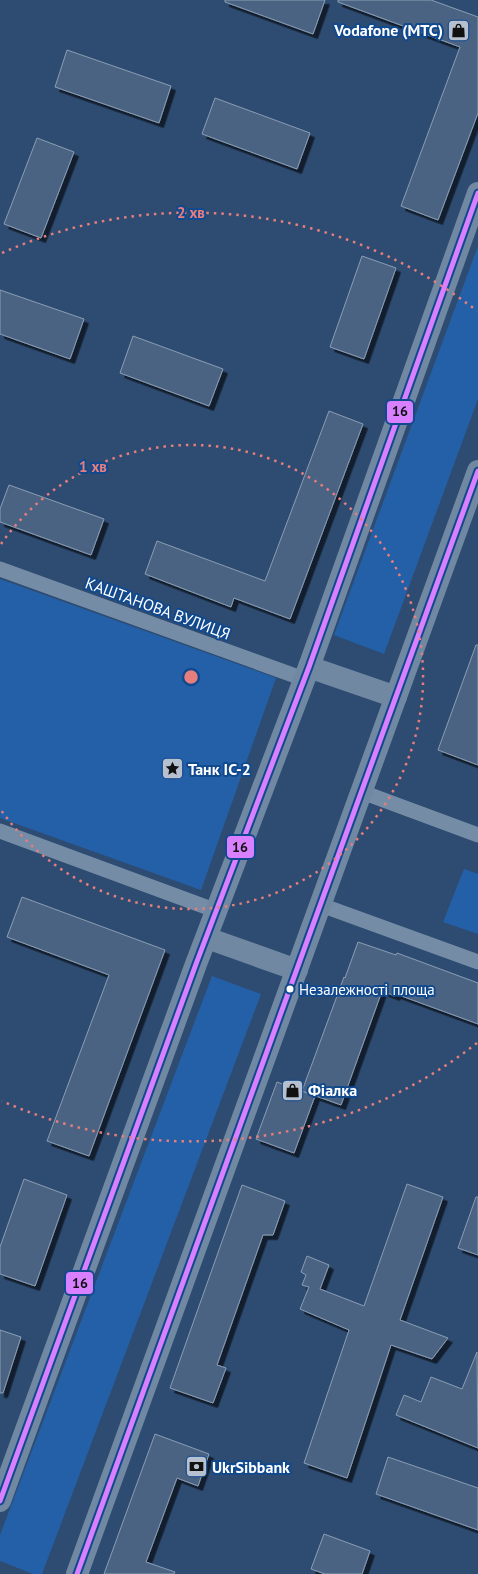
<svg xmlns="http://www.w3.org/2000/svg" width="478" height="1574" viewBox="0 0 478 1574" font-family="'PT Sans',sans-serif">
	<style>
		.green { fill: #2460a7 }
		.building { fill: #4b6482; stroke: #8a9db4; filter: url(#shadow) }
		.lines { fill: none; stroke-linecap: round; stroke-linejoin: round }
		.minor { stroke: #758ca6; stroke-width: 15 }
		.secondary { stroke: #7188a2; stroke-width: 22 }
		.bus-1-casing { stroke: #11498f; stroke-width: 9 }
		.bus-1 { stroke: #d880ff; stroke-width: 5 }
		.ring { fill: none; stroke: #e67e7e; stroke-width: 2.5; stroke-dasharray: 2.5 5 }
		.bus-dot { fill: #fff; stroke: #11498f; stroke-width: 2 }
		.labels { text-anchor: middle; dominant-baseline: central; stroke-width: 4; stroke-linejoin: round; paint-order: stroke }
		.bus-label { font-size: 15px; fill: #fff; stroke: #11498f; text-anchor: start }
		.poi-label { font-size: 16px; font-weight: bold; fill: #fff; stroke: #11498f; text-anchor: start }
		.street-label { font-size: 16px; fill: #fff; stroke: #11498f }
		.centre { fill: #e67e7e; stroke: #11498f; stroke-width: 2.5 }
		.ring-label { font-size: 15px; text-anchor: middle; font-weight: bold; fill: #e67e7e; stroke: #11498f; stroke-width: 4; stroke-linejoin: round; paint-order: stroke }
		.line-badge { stroke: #11498f; stroke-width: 2 }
		.pale-badge-label { font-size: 14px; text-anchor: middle; font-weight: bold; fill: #111 }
	</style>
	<defs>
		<filter id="shadow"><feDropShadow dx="4.5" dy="4.5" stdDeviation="0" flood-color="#0009"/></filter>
	</defs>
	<rect width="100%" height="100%" fill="#2e4c72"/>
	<g class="green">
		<path d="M478 246V399L384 654 334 635Z"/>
		<path d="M0 579 276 678 201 890 0 818Z"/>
		<path d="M464 869 478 874V934L443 922Z"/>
		<path d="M212 976 261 994 42 1574H33L0 1561V1535Z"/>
	</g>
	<g class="building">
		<path d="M225 0H325L313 34 225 2Z"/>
		<path d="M338 0H431L478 17V113L438 220 401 206 460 47 338 2Z"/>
		<path d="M67 50 171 86 159 123 55 87Z"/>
		<path d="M215 98 310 133 297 169 202 134Z"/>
		<path d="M37 138 74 152 41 238 4 224Z"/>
		<path d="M362 256 396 268 364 359 330 347Z"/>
		<path d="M0 290 84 319 70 359 0 334Z"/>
		<path d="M133 336 223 369 209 406 120 373Z"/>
		<path d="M329 411 363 424 290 619 234 598 231 607 145 574 157 541 265 581Z"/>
		<path d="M9 485 104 519 91 555 0 522V509Z"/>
		<path d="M476 645H478V765L438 750Z"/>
		<path d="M22 897 165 950 89 1156 47 1141 109 975 7 937Z"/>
		<path d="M358 942 396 955 397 953 478 983V1024L396 994 395 996 382 991 341 1105 302 1091 344 977 345 978Z"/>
		<path d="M277 1082 315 1096 294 1153 256 1139Z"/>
		<path d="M24 1179 67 1195 35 1286 0 1274V1247Z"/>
		<path d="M407 1184 443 1197 400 1320 448 1338 432 1359 391 1345 347 1478 304 1463 349 1330 300 1309 309 1287 302 1285 306 1275 301 1272 307 1256 329 1265 320 1289 364 1306Z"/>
		<path d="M242 1185 285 1201 273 1235H263L217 1365 226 1368 213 1403 170 1388Z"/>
		<path d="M476 1197H478V1255L458 1248Z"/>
		<path d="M0 1330 21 1337 3 1393H0Z"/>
		<path d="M477 1352 478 1448 396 1415 404 1395 421 1402 431 1377 462 1389Z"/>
		<path d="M155 1434 209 1454 198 1486 177 1478 146 1562 175 1572 174 1574H104Z"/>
		<path d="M388 1457 478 1488V1530L376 1494Z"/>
		<path d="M324 1534 370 1551 362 1574H325L311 1569Z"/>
	</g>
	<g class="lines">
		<g class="minor">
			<path d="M0 569 304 679"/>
			<path d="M362 792 478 835"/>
			<path d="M0 831 217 911"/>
			<path d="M321 905 478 962"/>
		</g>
		<g class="secondary">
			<path d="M309 667 396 697"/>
			<path d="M207 938 297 970"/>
			<path d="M0 1501 196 964 309 667 478 193"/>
			<path d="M77 1574 478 471"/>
		</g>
		<defs>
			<g id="bus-1">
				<path d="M0 1501 196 964 309 667 478 193"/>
				<path d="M77 1574 478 471"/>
			</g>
		</defs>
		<use href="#bus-1" class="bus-1-casing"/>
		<use href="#bus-1" class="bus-1"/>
	</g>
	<g class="ring">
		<path d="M1 544A232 232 0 1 1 1 810"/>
		<path d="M477 1043A464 464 0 0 1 2 1101M2 253A464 464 0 0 1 477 311"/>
	</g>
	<defs>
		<symbol id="shop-square" viewBox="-11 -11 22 22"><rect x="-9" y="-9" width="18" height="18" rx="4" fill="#b6c0ce" stroke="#11498f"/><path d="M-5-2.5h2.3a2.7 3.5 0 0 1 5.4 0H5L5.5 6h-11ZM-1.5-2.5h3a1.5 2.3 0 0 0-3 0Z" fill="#111"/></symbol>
		<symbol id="sight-square" viewBox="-11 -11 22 22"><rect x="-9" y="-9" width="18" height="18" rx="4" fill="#b6c0ce" stroke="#11498f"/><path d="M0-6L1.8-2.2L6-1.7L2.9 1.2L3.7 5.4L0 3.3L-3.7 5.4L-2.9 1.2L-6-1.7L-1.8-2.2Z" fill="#111"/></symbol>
		<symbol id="bank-square" viewBox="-11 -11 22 22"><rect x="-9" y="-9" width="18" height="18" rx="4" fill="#b6c0ce" stroke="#11498f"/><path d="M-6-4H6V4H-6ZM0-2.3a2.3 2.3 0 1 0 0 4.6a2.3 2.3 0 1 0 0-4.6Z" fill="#111"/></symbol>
	</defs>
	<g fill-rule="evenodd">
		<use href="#shop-square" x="446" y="18" width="25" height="25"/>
		<use href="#sight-square" x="160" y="756" width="25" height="25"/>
		<use href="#shop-square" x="280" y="1078" width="25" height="25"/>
		<use href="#bank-square" x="184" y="1454" width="25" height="25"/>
	</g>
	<circle class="bus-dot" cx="290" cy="989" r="4.5"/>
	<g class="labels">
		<g class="bus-label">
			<text x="299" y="989">Незалежності площа</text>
		</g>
		<g class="poi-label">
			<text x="443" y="30" text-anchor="end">Vodafone (МТС)</text>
			<text x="188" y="769">Танк ІС-2</text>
			<text x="308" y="1090">Фіалка</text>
			<text x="212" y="1467">UkrSibbank</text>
		</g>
		<g class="street-label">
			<text transform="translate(158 608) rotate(20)">КАШТАНОВА ВУЛИЦЯ</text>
		</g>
	</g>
	<circle cx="191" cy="677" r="8" class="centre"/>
	<g class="ring-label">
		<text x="191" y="218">2 хв</text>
		<text x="93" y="472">1 хв</text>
	</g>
	<g class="line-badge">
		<rect x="386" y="400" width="28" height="24" rx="5" fill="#d880ff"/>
		<rect x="226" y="835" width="29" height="24" rx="5" fill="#d880ff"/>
		<rect x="65" y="1271" width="29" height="24" rx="5" fill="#d880ff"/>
	</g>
	<g class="pale-badge-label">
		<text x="400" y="416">16</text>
		<text x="240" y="852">16</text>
		<text x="80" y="1288">16</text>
	</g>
</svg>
